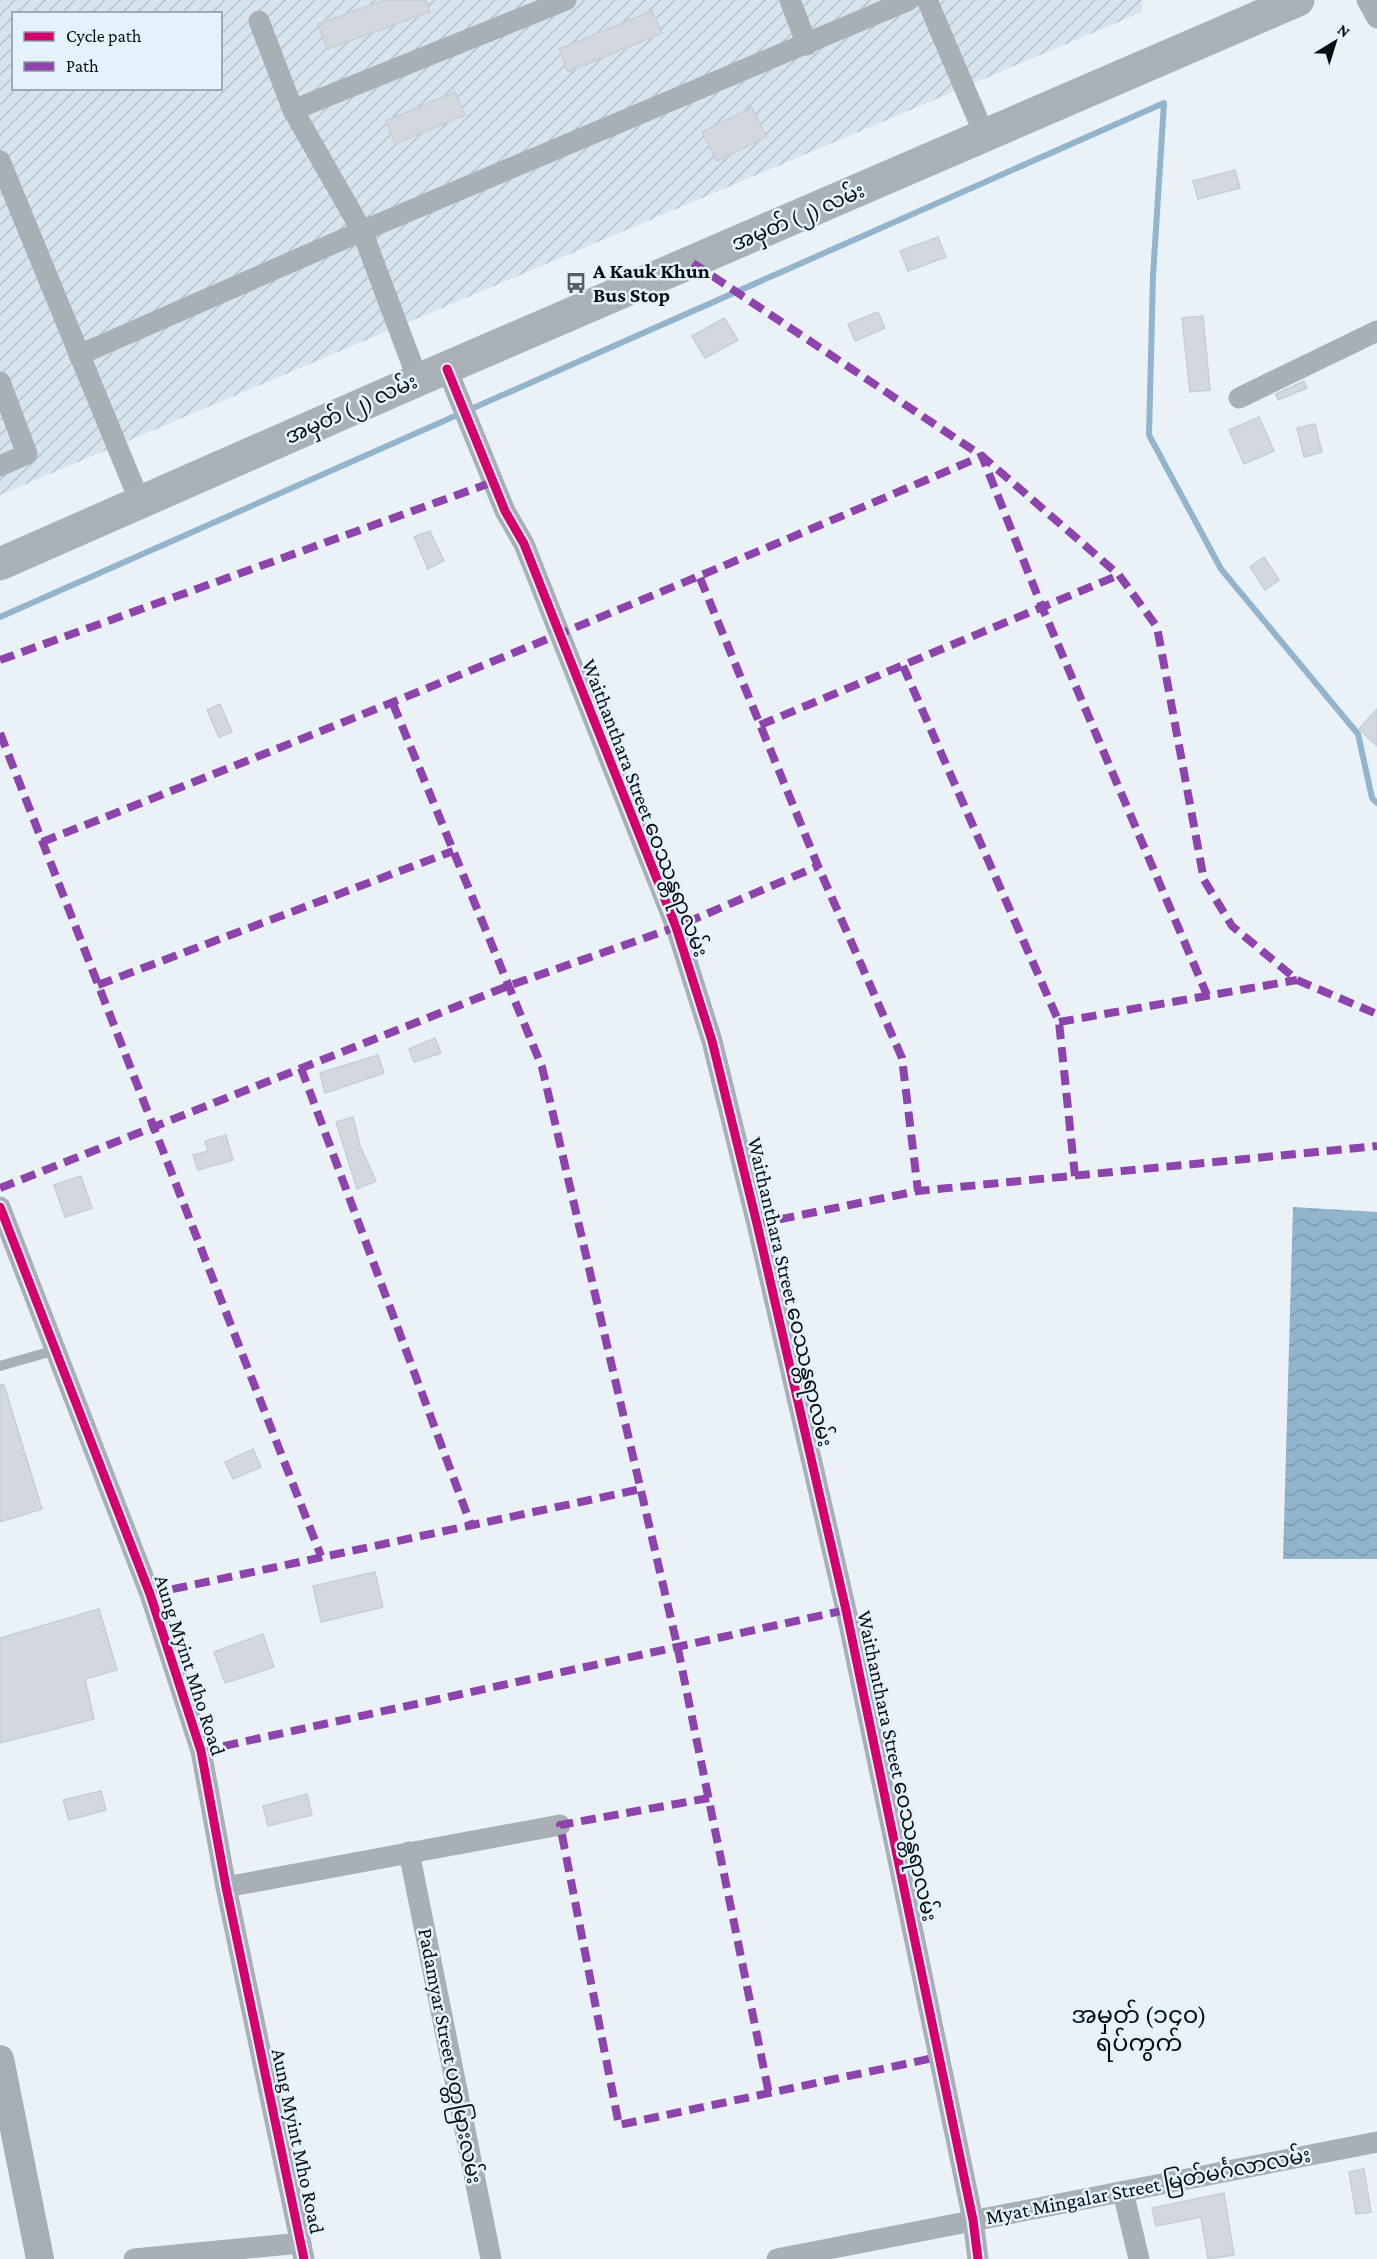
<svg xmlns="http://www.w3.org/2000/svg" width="1377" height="2259" viewBox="0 0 1377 2259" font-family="'Crimson Pro','Noto Sans Myanmar',serif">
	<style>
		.industrial { fill: url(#industrial-furrows); fill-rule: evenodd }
		.water { fill: url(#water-waves) }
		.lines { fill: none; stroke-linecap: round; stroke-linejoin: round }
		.stream { stroke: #92b4cc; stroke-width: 6 }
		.building { fill: #d2d8dd; stroke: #c8ced3; stroke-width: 1.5 }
		.lane { stroke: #a9b0b5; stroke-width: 10 }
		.street { stroke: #a9b0b5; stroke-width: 21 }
		.secondary { stroke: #a7afb5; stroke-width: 28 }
		.primary { stroke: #a9b1b7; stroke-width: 33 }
		.quiet { stroke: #8e44ad; stroke-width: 8; stroke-dasharray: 15 8; stroke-linecap: butt }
		.cycleway-casing { stroke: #e4f2fd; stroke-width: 13 }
		.cycleway { stroke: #d6006c; stroke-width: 9 }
		.labels { text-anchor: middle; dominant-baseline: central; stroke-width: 5; stroke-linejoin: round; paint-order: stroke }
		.street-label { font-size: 21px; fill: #080d10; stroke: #e4f2fd }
		.poi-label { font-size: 21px; font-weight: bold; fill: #080d10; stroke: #e4f2fd; text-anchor: start }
		.quarter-label { font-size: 24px; fill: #080d10; stroke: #e4f2fd }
	</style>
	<defs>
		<pattern id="industrial-furrows" width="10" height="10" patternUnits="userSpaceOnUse" patternTransform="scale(1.5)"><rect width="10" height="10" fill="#d5e4ef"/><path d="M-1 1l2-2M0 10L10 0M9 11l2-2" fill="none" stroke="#b5c2cc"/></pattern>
		<pattern id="water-waves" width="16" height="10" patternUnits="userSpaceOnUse" patternTransform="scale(1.5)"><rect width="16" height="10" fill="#92b4cc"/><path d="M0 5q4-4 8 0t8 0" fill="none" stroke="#7c9aae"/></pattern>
	</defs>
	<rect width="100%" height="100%" fill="#eaf1f7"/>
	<path class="industrial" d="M0 0H1142V12L0 495ZM14 14H220V88H14Z"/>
	<path class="water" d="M1293 1207 1377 1212V1559H1283Z"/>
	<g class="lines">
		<path class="stream" d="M0 617 1164 103 1153 276 1149 435 1221 569 1358 734 1372 798 1377 803"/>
	</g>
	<g class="building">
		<path d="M385 0H426L430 12 327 49 318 24Z"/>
		<path d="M652 11 662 33 568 72 559 49Z"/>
		<path d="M455 92 465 115 395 144 386 121Z"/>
		<path d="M752 107 766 137 717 161 702 132Z"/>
		<path d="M1235 170 1240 188 1198 199 1193 181Z"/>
		<path d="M938 237 946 257 908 271 900 251Z"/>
		<path d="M878 312 885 328 855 341 848 324Z"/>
		<path d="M1203 316 1210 390 1190 392 1182 318Z"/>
		<path d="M724 318 738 340 705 358 692 336Z"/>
		<path d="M1304 381 1307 388 1278 400 1276 394Z"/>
		<path d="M1259 417 1274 451 1244 464 1229 430Z"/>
		<path d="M1315 424 1322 452 1304 457 1297 428Z"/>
		<path d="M430 531 444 561 428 569 414 537Z"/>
		<path d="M1264 557 1279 580 1265 590 1250 567Z"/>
		<path d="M220 704 232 732 219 737 207 710Z"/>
		<path d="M1377 709V746L1359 729Z"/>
		<path d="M435 1038 441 1053 414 1062 409 1049Z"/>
		<path d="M378 1055 384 1073 325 1093 320 1073Z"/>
		<path d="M353 1117 360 1146 376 1181 357 1189 336 1122Z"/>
		<path d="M226 1135 233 1160 198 1170 193 1155 208 1151 205 1141Z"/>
		<path d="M81 1176 92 1208 65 1217 54 1185Z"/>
		<path d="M0 1385H4L42 1509 0 1522Z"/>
		<path d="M253 1449 261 1467 233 1479 225 1462Z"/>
		<path d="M375 1572 383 1607 321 1622 313 1586Z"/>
		<path d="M99 1609 117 1670 85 1679 94 1719 0 1743V1638Z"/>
		<path d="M263 1634 274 1667 225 1683 214 1652Z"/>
		<path d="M101 1791 106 1810 69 1820 63 1800Z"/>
		<path d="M307 1794 312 1815 268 1826 263 1806Z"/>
		<path d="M1364 2169 1371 2212 1356 2214 1349 2172Z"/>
		<path d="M1224 2193 1234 2255 1208 2259 1201 2217 1156 2226 1152 2208Z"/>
	</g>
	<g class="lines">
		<path class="lane" d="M0 1366 56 1350"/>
		<g class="street">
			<path d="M790 0 807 45"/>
			<path d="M927 0 985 136"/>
			<path d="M1367 0 1377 18"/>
			<path d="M259 21 293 110 362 231 418 380"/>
			<path d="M293 110 566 0"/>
			<path d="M0 161 140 502"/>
			<path d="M79 355 362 231 909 0"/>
			<path d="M447 369 505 511 524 544 676 927 712 1041 757 1224 846 1610 973 2220 978 2259"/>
			<path d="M0 382 27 454 0 466"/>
			<path d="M1239 398 1377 331"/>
			<path d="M0 1207 150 1594 201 1751 226 1887 304 2259"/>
			<path d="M409 1852 491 2259"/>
			<path d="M226 1887 560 1825"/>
			<path d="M1123 2192 1139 2259"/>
			<path d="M134 2259 301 2243"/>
			<path d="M777 2259 1377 2142"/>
		</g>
		<path class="secondary" d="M0 2059 40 2259"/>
		<path class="primary" d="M0 564 418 380 1298 0"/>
		<g class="quiet">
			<path d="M693 263 982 456 1119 575 1157 627 1204 880 1232 926 1297 980 1377 1014"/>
			<path d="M700 578 818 866 902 1058 918 1191"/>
			<path d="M0 660 493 482"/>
			<path d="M903 666 1059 1022 1075 1176"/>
			<path d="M393 704 542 1067 678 1649 769 2094"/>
			<path d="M760 725 1119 575"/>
			<path d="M0 733 321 1556"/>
			<path d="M42 842C358 718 671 590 982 456L1042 607 1207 995"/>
			<path d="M98 985 453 851"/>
			<path d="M1059 1022 1297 980"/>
			<path d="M301 1068 471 1525"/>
			<path d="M0 1188 508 986 676 927 818 866"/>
			<path d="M757 1224 918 1191 1377 1146"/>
			<path d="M150 1594 641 1489"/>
			<path d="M201 1751 846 1610"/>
			<path d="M709 1798 560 1825 619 2125 938 2057"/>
		</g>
		<defs>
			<g id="cycleway">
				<path d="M447 369 505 511 524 544 676 927 712 1041 757 1224 846 1610 973 2220 978 2259"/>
				<path d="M0 1207 150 1594 201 1751 226 1887 304 2259"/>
			</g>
		</defs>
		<use href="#cycleway" class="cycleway-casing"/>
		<use href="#cycleway" class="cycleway"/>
	</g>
	<defs>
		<symbol id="bus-bare" viewBox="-9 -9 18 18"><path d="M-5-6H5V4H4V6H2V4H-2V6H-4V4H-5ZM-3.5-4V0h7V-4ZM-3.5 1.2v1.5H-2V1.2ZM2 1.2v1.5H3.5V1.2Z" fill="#575d61" stroke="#e4f2fd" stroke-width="2.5" paint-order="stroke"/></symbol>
	</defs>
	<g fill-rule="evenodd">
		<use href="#bus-bare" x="561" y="268" width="30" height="30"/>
	</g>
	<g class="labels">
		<g class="street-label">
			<text transform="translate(798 217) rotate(-23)">အမှတ် (၂) လမ်း</text>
			<text transform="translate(351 409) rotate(-24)">အမှတ် (၂) လမ်း</text>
			<text transform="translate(645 808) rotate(69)">Waithanthara Street ဝေဿန္တရာလမ်း</text>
			<text transform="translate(790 1292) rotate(77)">Waithanthara Street ဝေဿန္တရာလမ်း</text>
			<text transform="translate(190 1665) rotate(72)">Aung Myint Mho Road</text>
			<text transform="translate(897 1766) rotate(78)">Waithanthara Street ဝေဿန္တရာလမ်း</text>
			<text transform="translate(450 2056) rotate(79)">Padamyar Street ပတ္တမြားလမ်း</text>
			<text transform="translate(298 2141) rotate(78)">Aung Myint Mho Road</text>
			<text transform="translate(1148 2186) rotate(-11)">Myat Mingalar Street မြတ်မင်္ဂလာလမ်း</text>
		</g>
		<g class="poi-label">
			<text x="593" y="271">A Kauk Khun<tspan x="593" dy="24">Bus Stop</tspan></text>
		</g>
		<g class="quarter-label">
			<text x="1139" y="2014">အမှတ် (၁၄၀)<tspan x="1139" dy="28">ရပ်ကွက်</tspan></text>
		</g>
	</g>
	<rect x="12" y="12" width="210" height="78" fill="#e4f2fd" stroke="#8c969e" stroke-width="1.5"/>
	<rect x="24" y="32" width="30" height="9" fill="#d6006c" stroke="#8c969e" stroke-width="1.5"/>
	<text x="66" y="42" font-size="18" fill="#080d10">Cycle path</text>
	<rect x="24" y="62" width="30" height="9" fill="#8e44ad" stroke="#8c969e" stroke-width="1.5"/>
	<text x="66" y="72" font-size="18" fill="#080d10">Path</text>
	<g transform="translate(1335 42) rotate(38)" stroke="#e4f2fd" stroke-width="4.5" paint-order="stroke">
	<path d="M0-4.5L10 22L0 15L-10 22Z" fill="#080d10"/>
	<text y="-9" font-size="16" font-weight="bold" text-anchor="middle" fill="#080d10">N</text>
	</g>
</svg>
